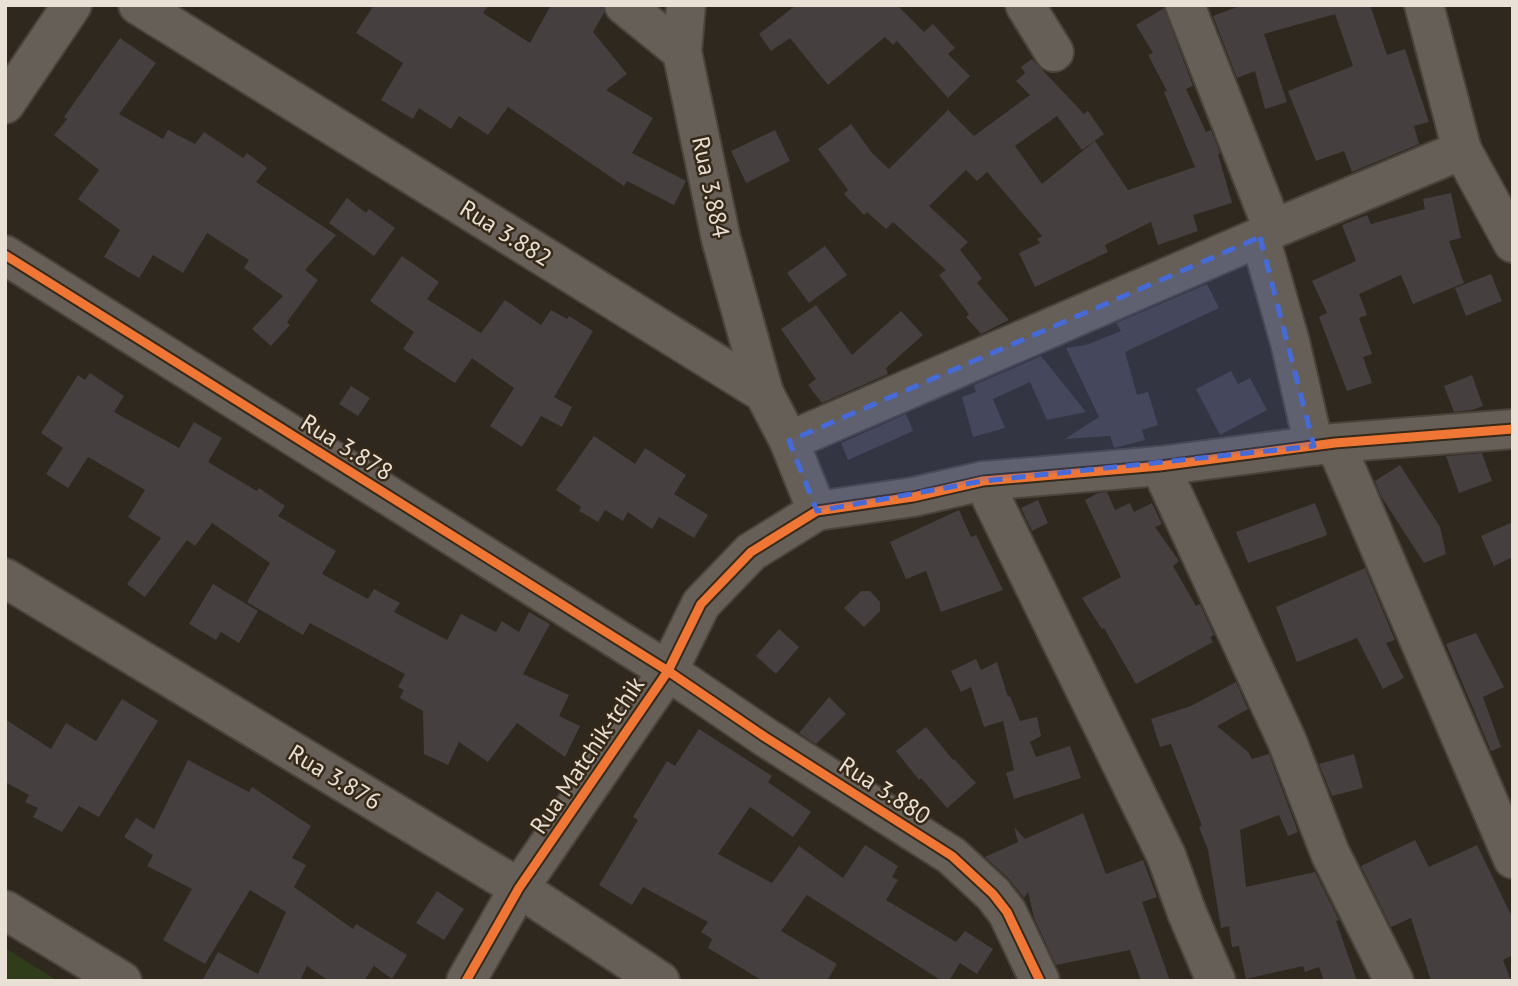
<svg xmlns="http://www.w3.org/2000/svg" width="1518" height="986" viewBox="0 0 1518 986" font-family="'PT Sans',sans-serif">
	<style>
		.green { fill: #2f3d1a }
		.building { fill: #453f3f }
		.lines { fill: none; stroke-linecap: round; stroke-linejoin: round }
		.minor-casing { stroke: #49433b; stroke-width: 42 }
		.minor { stroke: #665f58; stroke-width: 38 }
		.cycleway-casing { stroke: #362918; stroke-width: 13 }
		.cycleway { stroke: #f07635; stroke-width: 9 }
		.marked { fill: #466bd8; fill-opacity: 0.2; stroke: #466bd8; stroke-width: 5; stroke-dasharray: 14 9; stroke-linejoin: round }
		.labels { text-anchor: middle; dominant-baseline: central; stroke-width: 5; stroke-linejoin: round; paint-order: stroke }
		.street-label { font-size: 24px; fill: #eae1d6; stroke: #362918 }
	</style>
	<rect width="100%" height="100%" fill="#2f281f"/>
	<path class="green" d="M5 948 58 981H5Z"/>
	<g class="building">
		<path d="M374 5H489L483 13 530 43 551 5H603L604 13 593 32 627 74 606 90 653 118 632 153 686 181 674 205 627 181 624 186 508 107 488 135 459 116 451 129 419 108 413 119 381 100 403 63 356 33Z"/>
		<path d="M796 5H897L924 32 933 24 955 48 948 54 970 76 948 98 897 41 893 45 885 37 828 85 790 38 771 51 759 34Z"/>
		<path d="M1242 5H1370L1387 55 1405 49 1429 122 1414 126 1419 144 1352 172 1344 151 1316 161 1288 91 1353 66 1335 14 1264 34 1287 102 1265 109 1255 71 1237 78 1213 16Z"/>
		<path d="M1164 8 1193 86 1186 89 1206 132 1211 130 1220 153 1218 154 1232 203 1193 215 1198 231 1158 245 1151 222 1105 245 1108 252 1035 287 1019 253 1040 243 1037 239 1042 236 987 172 977 181 966 170 929 206 968 242 960 250 982 278 977 283 1009 320 981 334 966 317 969 314 939 275 946 270 893 222 886 229 867 212 864 215 844 194 848 190 818 149 851 124 872 153 889 169 948 110 974 136 1030 95 1016 81 1025 73 1021 67 1032 59 1084 114 1088 111 1104 134 1082 150 1057 116 1015 146 1042 184 1095 141 1128 190 1195 167 1164 92 1167 91 1148 55 1153 53 1136 25Z"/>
		<path d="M120 38 156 63 119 114 163 139 168 130 195 144 204 132 243 158 247 153 267 168 256 182 336 235 305 270 318 280 287 322 290 325 271 346 252 329 283 296 244 268 249 260 207 233 183 273 153 255 139 278 104 257 120 230 78 199 99 170 54 135 67 119 64 117Z"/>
		<path d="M775 130 790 161 746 183 731 151Z"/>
		<path d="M1451 193 1461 238 1449 241 1464 283 1413 304 1401 275 1359 294 1367 315 1359 318 1372 354 1363 357 1372 383 1347 391 1319 317 1327 313 1312 281 1356 261 1342 225 1367 215 1371 224 1425 209 1423 199Z"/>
		<path d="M347 198 366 213 369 209 395 228 374 256 329 223Z"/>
		<path d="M825 246 847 275 809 303 787 273Z"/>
		<path d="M402 256 439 282 427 299 481 333 505 300 541 325 551 310 567 319 569 316 593 331 554 397 572 407 562 427 541 416 522 447 490 426 514 388 472 358 455 383 403 349 414 332 370 301Z"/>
		<path d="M1491 274 1502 301 1466 316 1455 288Z"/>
		<path d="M1207 284 1219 308 1125 352 1137 395 1148 392 1158 425 1142 430 1145 440 1114 448 1110 436 1065 439 1099 417 1066 348 1086 345 1121 331 1116 323Z"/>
		<path d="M816 305 852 355 901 311 923 335 886 368 888 374 822 403 808 385 816 379 781 329Z"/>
		<path d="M1041 356 1086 412 1047 420 1030 382 993 399 1005 428 973 437 962 397 976 392 974 385Z"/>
		<path d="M1231 371 1238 384 1250 378 1267 410 1220 435 1196 389Z"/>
		<path d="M90 373 124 396 114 412 179 448 194 422 222 438 208 462 257 491 259 488 285 506 278 516 336 551 322 574 368 599 374 589 400 603 394 612 447 640 461 614 496 632 502 621 519 632 529 612 550 624 523 674 569 695 559 716 580 726 565 757 517 723 488 762 459 742 448 765 424 754 423 711 400 698 404 690 398 687 405 674 310 623 303 635 247 602 270 563 212 523 195 546 187 540 145 597 127 584 161 538 128 517 145 490 88 457 68 488 46 474 63 448 41 433 78 375 85 380Z"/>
		<path d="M1472 375 1483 406 1472 410 1454 412 1444 386Z"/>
		<path d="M351 386 370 398 358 416 339 404Z"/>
		<path d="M906 414 913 431 848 460 841 443Z"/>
		<path d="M594 436 635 464 645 448 686 475 674 494 708 515 694 538 659 517 652 529 628 512 623 521 605 510 598 522 579 511 581 507 556 490Z"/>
		<path d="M1482 453 1492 481 1459 493 1446 456Z"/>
		<path d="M1400 465 1440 527 1446 554 1424 563 1381 496 1375 481Z"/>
		<path d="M1107 492 1115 510 1130 503 1134 512 1152 503 1162 524 1155 527 1179 561 1173 566 1196 606 1200 604 1214 635 1210 637 1213 642 1136 684 1104 628 1102 629 1082 598 1121 577 1085 500 1098 493Z"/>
		<path d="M1038 500 1048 523 1032 531 1021 508Z"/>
		<path d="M1315 503 1327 534 1325 536 1248 563 1236 532Z"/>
		<path d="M959 510 971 537 976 535 1003 590 941 612 926 571 906 579 890 542Z"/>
		<path d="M1513 522V557L1494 566 1481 536Z"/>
		<path d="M1365 568 1395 640 1386 643 1404 678 1383 689 1357 638 1297 662 1276 607Z"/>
		<path d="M213 584 258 611 239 643 221 632 216 640 189 624Z"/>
		<path d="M861 591H870L880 602V611L864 627 844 608Z"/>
		<path d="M779 629 799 647 776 674 756 656Z"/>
		<path d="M1476 633 1504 687 1483 697 1501 747 1491 751 1446 644Z"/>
		<path d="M976 659 981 670 997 662 1008 697 1010 696 1020 721 1037 717 1041 736 1030 742 1036 757 1070 746 1081 778 1014 799 1006 773 1014 770 1003 721 984 727 971 687 961 692 951 671Z"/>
		<path d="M1236 682 1248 709 1217 726 1248 752 1252 759 1269 754 1298 832 1288 836 1279 815 1240 830 1246 887 1315 872 1339 920 1336 921 1357 981H1324L1319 967 1305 972 1303 966 1246 979 1239 946 1232 947 1229 926 1221 928 1208 850 1199 827 1202 826 1171 744 1160 747 1151 719 1191 706Z"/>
		<path d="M829 697 846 714 816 744 799 733Z"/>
		<path d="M122 699 158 721 99 817 79 806 62 832 33 817 38 808 25 802 29 795 5 782V719L51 749 66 723 96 741Z"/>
		<path d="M926 727 953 760 954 759 976 783 947 808 921 778 919 780 896 751Z"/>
		<path d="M699 729 772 776 768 782 811 812 793 837 750 807 718 854 772 883 799 846 843 878 865 845 898 866 892 877 898 880 886 900 956 942 965 931 993 949 977 974 960 963 949 981H942L807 895 781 931 837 964 827 981H763L708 948 712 939 701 932 708 922 643 887 632 905 599 885 638 820 633 817 667 761 675 766Z"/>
		<path d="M1354 754 1363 788 1332 796 1319 764Z"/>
		<path d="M188 760 249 792 252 787 311 826 292 858 306 865 294 887 353 929 356 924 407 955 392 979 374 966 364 981H329L307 966 300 981H202L218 952 258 974 286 912 250 890 205 964 163 940 192 889 147 866 153 855 124 837 136 818 154 829Z"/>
		<path d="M1083 813 1106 874 1143 860 1157 897 1142 902 1170 981H1141L1130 950 1056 965 1034 918 1028 892 1024 898 1008 878 985 857 1018 842 1014 827 1025 839Z"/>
		<path d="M1415 840 1429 867 1477 845 1513 919V955L1503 960 1511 981H1431L1411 918 1391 927 1361 866Z"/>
		<path d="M437 891 464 909 444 940 416 923Z"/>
	</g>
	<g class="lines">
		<defs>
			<g id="minor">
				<path d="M138 5 764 393 789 441 817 511"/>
				<path d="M624 5 682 52"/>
				<path d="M686 5 682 52 721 239 764 393"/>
				<path d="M1025 5 1054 52"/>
				<path d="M1185 5 1273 229"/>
				<path d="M1424 5 1462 150 1513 243"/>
				<path d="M5 104 72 5"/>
				<path d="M1260 237 1290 342 1314 446"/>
				<path d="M5 255 668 671 765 737 952 856 993 894 1007 912 1040 981"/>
				<path d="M789 441 1260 237 1273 229 1462 150"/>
				<path d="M1335 443 1513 859"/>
				<path d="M1160 466 1287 741 1330 853 1394 981"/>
				<path d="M983 481 1166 855 1187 913 1216 981"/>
				<path d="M5 578 519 888 660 981"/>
				<path d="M5 910 122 981"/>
				<path d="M466 981 519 888 668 671 701 604 751 552 817 511 913 497 983 481 1160 466 1335 443 1513 429"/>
			</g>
		</defs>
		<use href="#minor" class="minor-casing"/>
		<use href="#minor" class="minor"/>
		<defs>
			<g id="cycleway">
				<path d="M5 255 668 671 765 737 952 856 993 894 1007 912 1040 981"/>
				<path d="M466 981 519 888 668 671 701 604 751 552 817 511 913 497 983 481 1160 466 1335 443 1513 429"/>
			</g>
		</defs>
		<use href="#cycleway" class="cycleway-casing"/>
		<use href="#cycleway" class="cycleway"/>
	</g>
	<path class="marked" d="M1260 237 1314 446 983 481 817 511 789 441Z"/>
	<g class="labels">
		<g class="street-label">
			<text transform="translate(711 187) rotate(78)">Rua 3.884</text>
			<text transform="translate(506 233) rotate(32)">Rua 3.882</text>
			<text transform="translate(347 447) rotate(32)">Rua 3.878</text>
			<text transform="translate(587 755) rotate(-56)">Rua Matchik-tchik</text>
			<text transform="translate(335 777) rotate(31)">Rua 3.876</text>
			<text transform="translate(885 790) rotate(33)">Rua 3.880</text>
		</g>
	</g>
	<rect width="1518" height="986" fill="none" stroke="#eae1d6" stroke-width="14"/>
</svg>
